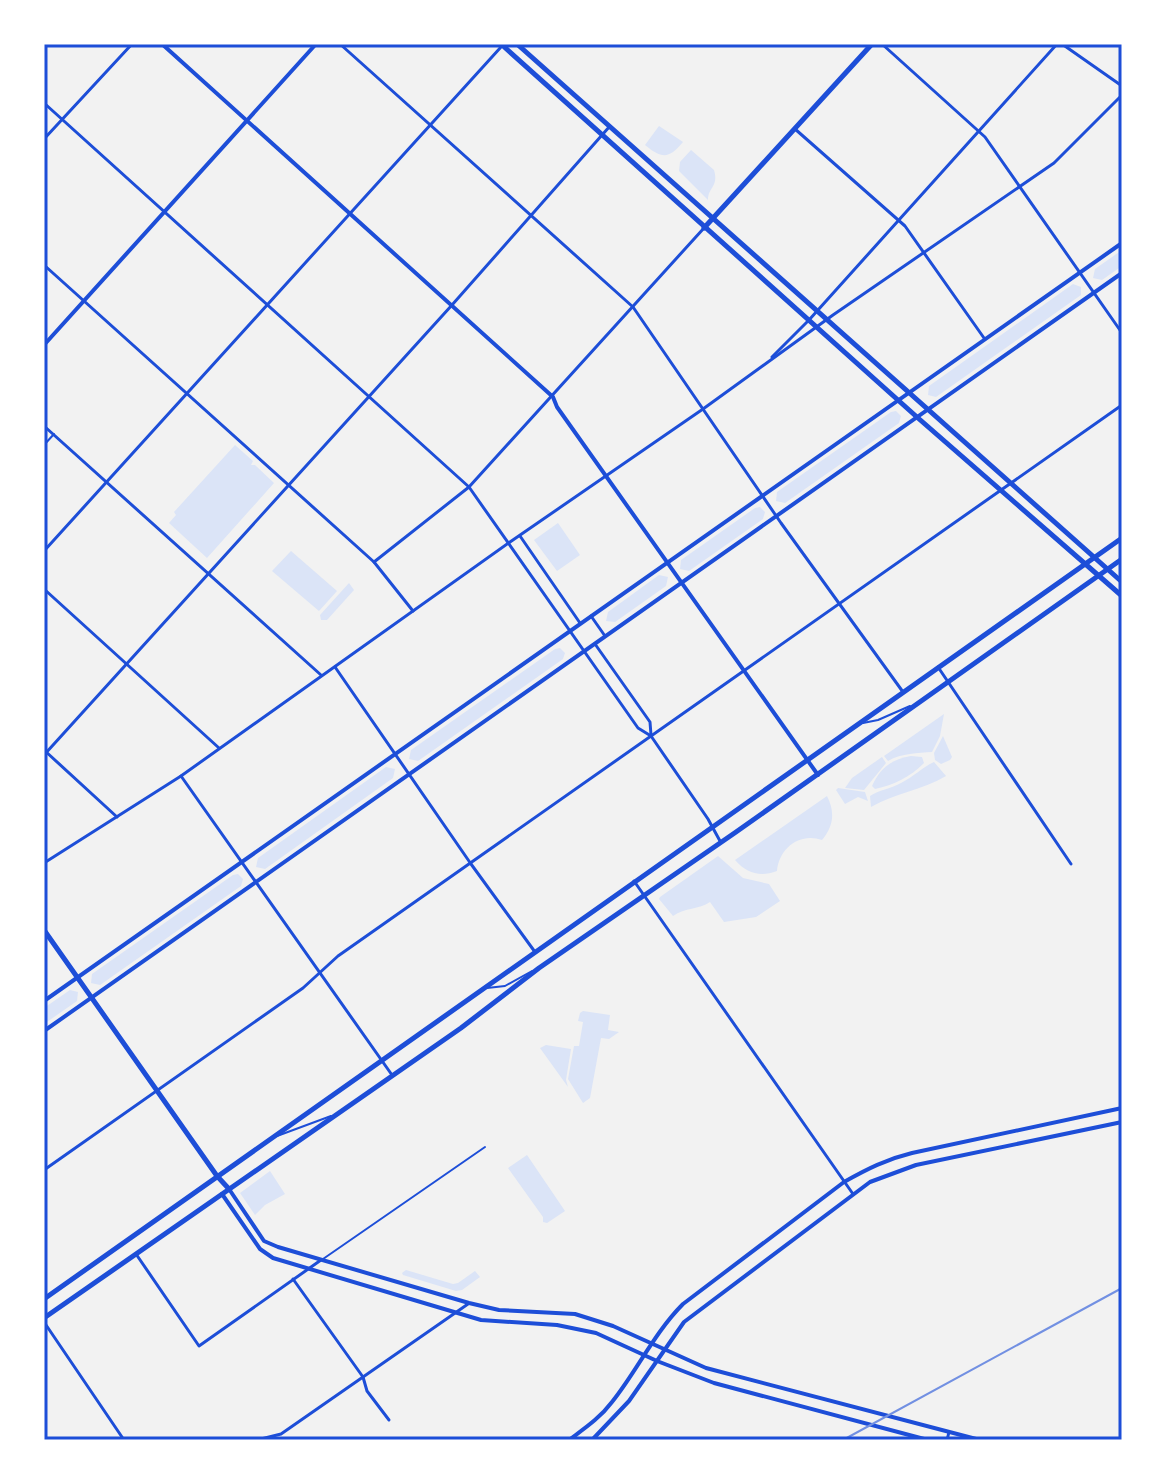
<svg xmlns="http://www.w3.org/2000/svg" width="1166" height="1484" viewBox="0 0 1166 1484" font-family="Barlow,sans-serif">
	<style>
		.green { fill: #dbe4f7 }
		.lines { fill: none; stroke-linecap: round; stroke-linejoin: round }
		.service { stroke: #1d4ed8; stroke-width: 2 }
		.minor { stroke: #1d4ed8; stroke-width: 3 }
		.tertiary { stroke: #1d4ed8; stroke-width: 4 }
		.secondary { stroke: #1d4ed8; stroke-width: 5 }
		.primary { stroke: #1d4ed8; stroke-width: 5 }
		.rail { stroke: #7290e2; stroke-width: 2 }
		.neatline { fill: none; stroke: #1d4ed8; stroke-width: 3 }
	</style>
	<rect width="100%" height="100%" fill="#f2f2f2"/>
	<g class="green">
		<path d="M659 126 683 142C669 159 662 159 645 145Z"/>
		<path d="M691 150 714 170C719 187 708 187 708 200L679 171 680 162Z"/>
		<path d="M1122 250V266L1102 280 1093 278 1095 269Z"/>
		<path d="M1073 284 1081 287V295L936 397 928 395 929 386Z"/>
		<path d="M896 411 901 416 899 423 785 503 776 501 777 492 891 412Z"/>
		<path d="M235 445 253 461 251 465H255L274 483 207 558 169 523 176 515 174 512Z"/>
		<path d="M760 507 765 512 763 519 689 571 680 569 681 560 755 508Z"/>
		<path d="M558 523 580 555 557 571 534 540Z"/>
		<path d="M291 551 337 591 319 611 272 571Z"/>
		<path d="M659 575 668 577 666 586 615 622 606 621 608 612Z"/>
		<path d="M349 583 354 590 327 620H321L320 615Z"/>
		<path d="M560 648 565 653 563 659 418 761 409 759 411 750 555 649Z"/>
		<path d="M944 714 940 736 932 752C918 753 902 753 888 761L884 756Z"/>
		<path d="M943 736 952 757 950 760 941 764 935 760 934 753Z"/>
		<path d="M911 756 922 757 924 763C910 777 894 785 875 789L872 786C880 768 892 759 911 756Z"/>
		<path d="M882 757 886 763 864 790 845 788 852 778Z"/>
		<path d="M934 762 946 776C923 790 895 793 871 807L870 796C879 790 890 789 901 783 913 777 923 767 934 762Z"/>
		<path d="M386 767 395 769 393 778 265 869 256 867 258 858Z"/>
		<path d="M838 788 865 792 868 801 858 797 845 804 836 790Z"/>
		<path d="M827 796C835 812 834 825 822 840 800 832 779 848 777 871 761 877 747 874 735 860Z"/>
		<path d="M718 856 743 878 769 884 780 901 756 917 724 922 710 902C699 910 685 907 673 916L659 899 660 897Z"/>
		<path d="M238 874 243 879 241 886 100 985 91 983 92 974 233 875Z"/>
		<path d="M70 990 78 992 77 1001 44 1024V1008Z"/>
		<path d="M583 1011 610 1015 608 1030 619 1032 609 1039 601 1038 590 1098 583 1103 568 1079 574 1046H579L583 1022 578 1021 580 1013Z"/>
		<path d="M546 1045 571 1049 566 1080 568 1087 540 1048Z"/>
		<path d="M527 1155 565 1211 547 1223 543 1222V1217L508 1168Z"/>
		<path d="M270 1171 285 1194 265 1205 255 1215 240 1193Z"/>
		<path d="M406 1270 453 1284 458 1283 475 1271 480 1277 462 1290 456 1291 403 1275 402 1273Z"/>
	</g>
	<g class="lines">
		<g class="service">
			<path d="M44 445 54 434"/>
			<path d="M863 723 878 720 910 706"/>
			<path d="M487 988 505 986 532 971"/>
			<path d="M277 1136 331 1116"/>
			<path d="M323 1259 485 1147"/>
		</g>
		<g class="minor">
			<path d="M340 44 633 307 781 523 903 692"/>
			<path d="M882 44 985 137 1122 333"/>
			<path d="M1062 44 1122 86"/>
			<path d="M44 103 469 487 638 728 651 736 708 819 720 841"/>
			<path d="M795 129 905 226 984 338"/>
			<path d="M44 139 132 44"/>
			<path d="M44 265 374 562 413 611"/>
			<path d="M772 357 809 320 1057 44"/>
			<path d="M44 426 321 675"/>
			<path d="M520 536 580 623"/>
			<path d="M44 551 501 47"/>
			<path d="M374 562 469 487 704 228"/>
			<path d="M44 589 219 748"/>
			<path d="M591 616 605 636"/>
			<path d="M595 644 650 722 651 735"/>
			<path d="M335 667 471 864 535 952"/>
			<path d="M938 667 1071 864"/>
			<path d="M44 750 117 817"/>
			<path d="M44 755 452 305 610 126"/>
			<path d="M181 776 392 1075"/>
			<path d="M44 863 181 776 510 542 703 409 833 315 1054 163 1122 95"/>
			<path d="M634 881 853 1194"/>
			<path d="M44 1170 303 988 338 956 1122 405"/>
			<path d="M136 1254 199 1346 321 1260"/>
			<path d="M293 1279 363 1377 367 1391 389 1420"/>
			<path d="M44 1322 124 1440"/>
			<path d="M261 1439 281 1434 468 1304"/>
			<path d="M947 1440 949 1432"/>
		</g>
		<g class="tertiary">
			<path d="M162 44 553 397 557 407 818 775"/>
			<path d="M44 345 316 44"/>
			<path d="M44 1001 1122 243"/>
			<path d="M44 1031 1122 273"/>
			<path d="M229 1189 264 1241 278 1247 469 1303 499 1310 575 1314 613 1326 706 1368 980 1440"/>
			<path d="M222 1194 260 1249 273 1258 481 1320 557 1325 596 1333 657 1361 714 1383 928 1440"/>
			<path d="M569 1440C585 1428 600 1418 612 1402 637 1371 654 1333 683 1304L844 1182C867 1169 887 1159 912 1153L1122 1108"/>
			<path d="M592 1440 629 1401 684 1322 870 1182 916 1165 1122 1122"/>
		</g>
		<g class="secondary">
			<path d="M704 228 872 44"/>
			<path d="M44 930 217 1176 229 1189"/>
		</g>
		<g class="primary">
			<path d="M501 44 918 418 1122 596"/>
			<path d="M517 44 1122 582"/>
			<path d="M44 1299 1122 538"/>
			<path d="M44 1318 461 1028 539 968 736 832 1122 559"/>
		</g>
		<path class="rail" d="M843 1440 1122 1288"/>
	</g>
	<rect width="1166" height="1484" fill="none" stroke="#ffffff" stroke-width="92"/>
	<rect x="46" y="46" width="1074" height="1392" class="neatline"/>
</svg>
